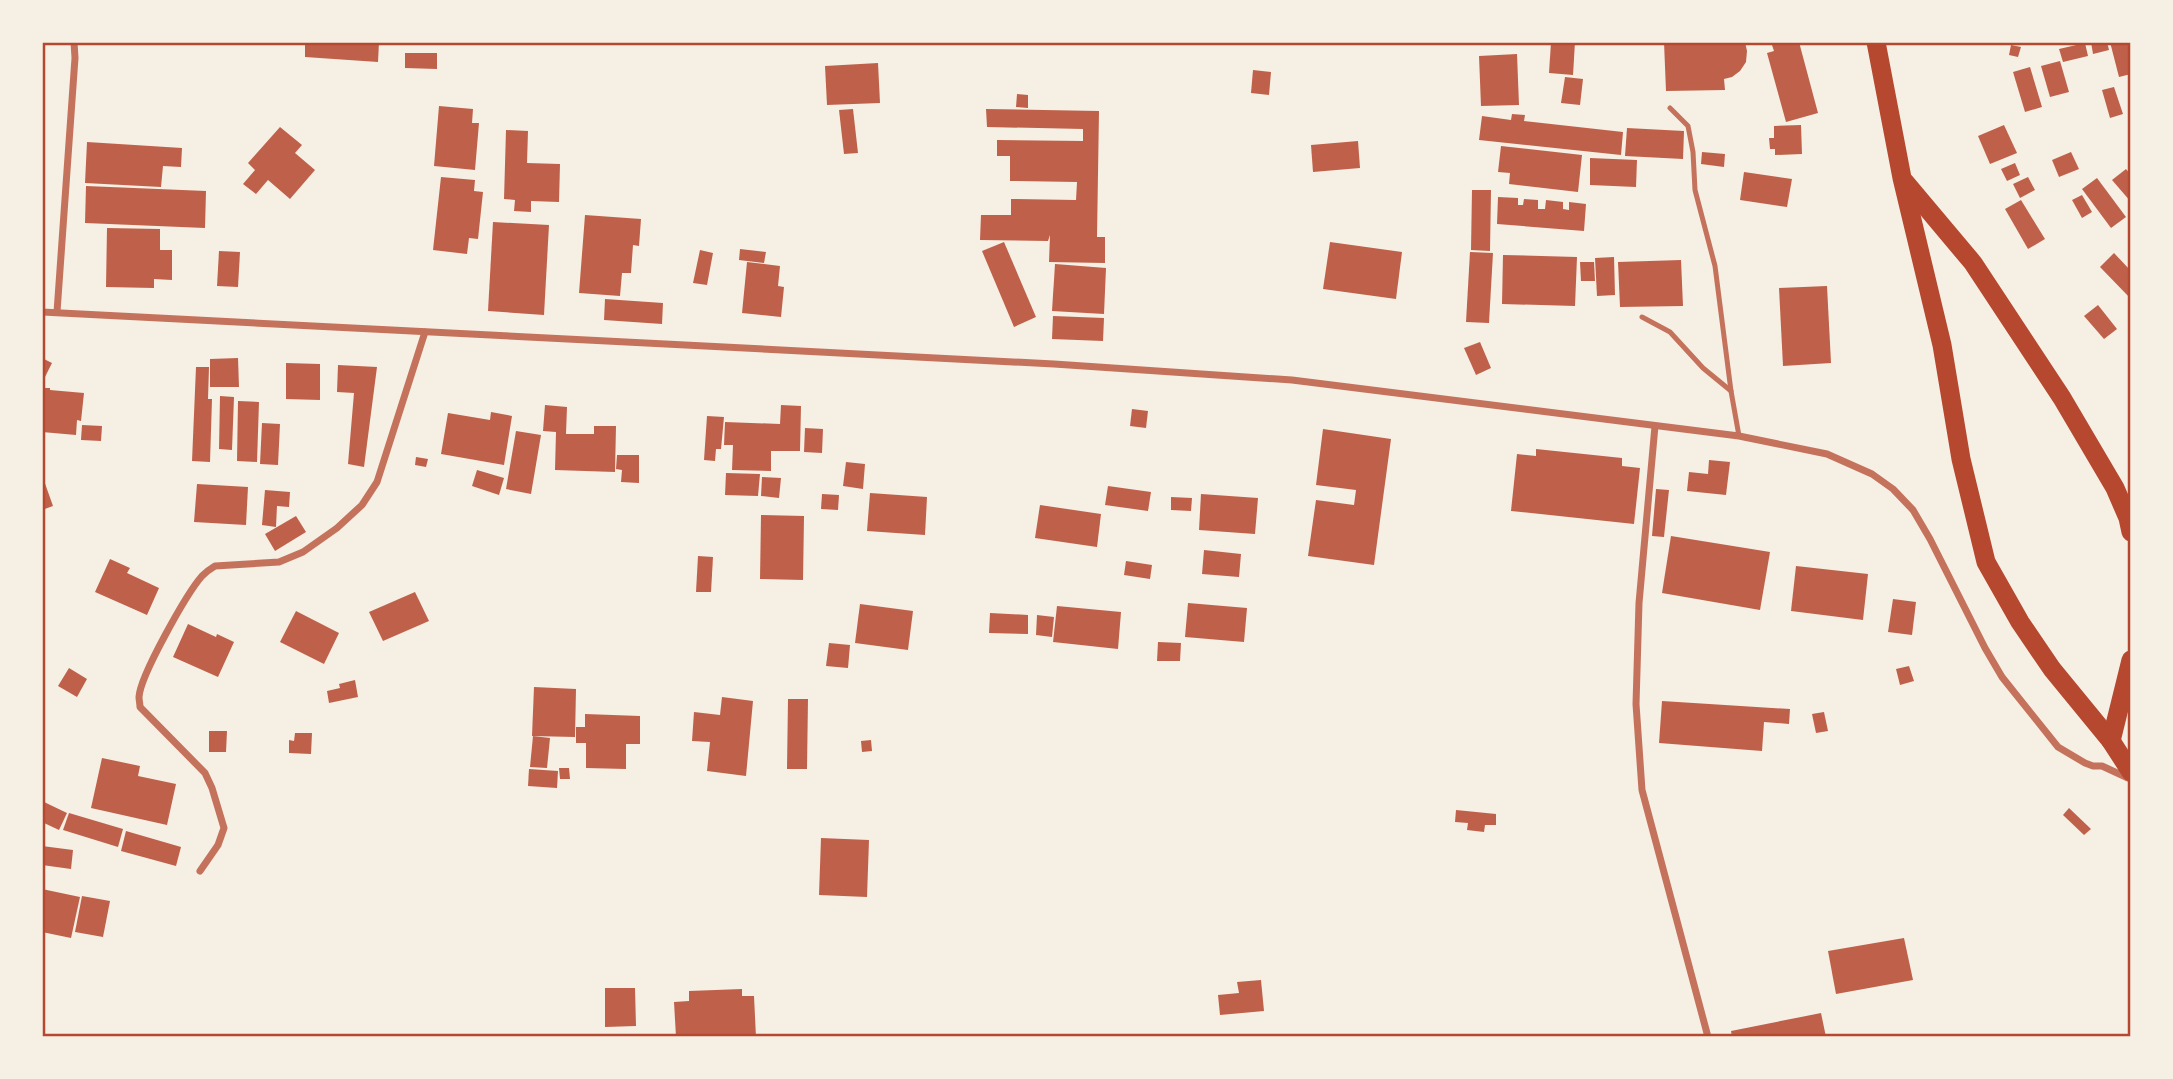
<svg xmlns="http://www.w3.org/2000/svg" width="2173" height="1079" viewBox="0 0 2173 1079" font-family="'IBM Plex Serif',serif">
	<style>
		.building { fill: #bf614a }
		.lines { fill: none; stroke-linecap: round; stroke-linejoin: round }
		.service { stroke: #c5725c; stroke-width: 5 }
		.minor { stroke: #c5725c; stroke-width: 7 }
		.trunk { stroke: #b5482f; stroke-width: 19 }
		.neatline { fill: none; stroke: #b5482f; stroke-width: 2.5 }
	</style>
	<rect width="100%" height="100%" fill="#f6efe4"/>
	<g class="building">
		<path d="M305 42H379L378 62 305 57Z"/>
		<path d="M1551 42H1575L1573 75 1549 73Z"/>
		<path d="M1664 42H1745L1747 51 1746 62 1740 71 1732 77 1724 79 1725 90 1666 91Z"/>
		<path d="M1771 42H1799L1818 113 1786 122 1767 53 1774 51Z"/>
		<path d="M2091 42H2107L2109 50 2093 54Z"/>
		<path d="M2110 42H2131V74L2119 77Z"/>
		<path d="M2085 43 2088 56 2063 62 2059 49Z"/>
		<path d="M2011 45 2021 47 2018 57 2009 55Z"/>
		<path d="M405 53H437V69L405 68Z"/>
		<path d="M1517 54 1519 105 1481 106 1479 56Z"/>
		<path d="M2060 61 2069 92 2050 97 2041 66Z"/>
		<path d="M878 63 880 103 827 105 825 66Z"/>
		<path d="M2030 67 2042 107 2025 112 2013 72Z"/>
		<path d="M1253 70 1271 72 1269 95 1251 93Z"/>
		<path d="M1565 77 1583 79 1580 105 1561 103Z"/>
		<path d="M2114 87 2123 114 2110 118 2102 90Z"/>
		<path d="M1017 94 1028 95V108L1016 107Z"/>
		<path d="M439 106 473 109 472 123H479L475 170 434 166Z"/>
		<path d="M853 109 858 153 844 154 839 110Z"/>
		<path d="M986 109 1099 111 1097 237H1105V263L1049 262 1050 235 1048 241 980 240 981 215H1011V199L1076 200 1077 182 1010 181V156H997V140L1083 141V129L987 127Z"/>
		<path d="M1512 114 1525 115 1524 121 1623 132 1621 155 1479 140 1482 116 1511 120Z"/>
		<path d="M1801 125 1802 154 1775 155V149H1770L1769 138H1774V126Z"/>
		<path d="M2004 125 2017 153 1990 164 1978 136Z"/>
		<path d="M280 127 302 145 295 153 315 170 290 199 268 180 256 194 243 184 255 170 248 163Z"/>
		<path d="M1627 128 1684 131 1683 159 1625 156Z"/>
		<path d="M506 130 528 131 527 163 560 164 559 202 531 201V212L514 211 515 200 504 199Z"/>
		<path d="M1358 141 1360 168 1313 172 1311 145Z"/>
		<path d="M87 142 182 148 181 167 163 166 161 187 85 183Z"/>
		<path d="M1501 146 1582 155 1578 192 1509 184 1510 173 1498 172Z"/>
		<path d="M1702 152 1725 154 1724 167 1701 164Z"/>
		<path d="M2071 152 2079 169 2059 177 2052 160Z"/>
		<path d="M1590 158 1637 160 1636 187 1590 185Z"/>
		<path d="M2015 163 2020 175 2007 181 2001 169Z"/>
		<path d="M2126 169 2131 175V202L2112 180Z"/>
		<path d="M1744 172 1792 179 1787 207 1740 200Z"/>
		<path d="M441 177 475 180 474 191 483 192 478 239 469 238 467 254 433 250Z"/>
		<path d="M2028 177 2035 190 2020 198 2013 184Z"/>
		<path d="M2097 178 2126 217 2111 228 2082 189Z"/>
		<path d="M86 186 206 191 205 228 85 223Z"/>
		<path d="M1472 190H1491L1490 251 1471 250Z"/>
		<path d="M2082 195 2092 212 2082 218 2072 200Z"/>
		<path d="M1498 197 1518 198V205H1523L1524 199 1538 200V209H1545L1546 200 1563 202V209L1569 210V202L1586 204 1584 231 1497 224Z"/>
		<path d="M2021 200 2045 239 2028 249 2005 209Z"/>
		<path d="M585 215 641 219 639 246 633 245 631 273H622L620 296 579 293Z"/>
		<path d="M493 222 549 225 544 315 488 311Z"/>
		<path d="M107 228 160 229V250H172V280L154 279V288L106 287Z"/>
		<path d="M1004 242 1036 317 1014 327 982 251Z"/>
		<path d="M1330 242 1402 252 1396 299 1323 289Z"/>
		<path d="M740 249 766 252 764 263 739 260Z"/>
		<path d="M700 250 713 253 707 285 693 283Z"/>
		<path d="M219 251 240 252 238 287 217 286Z"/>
		<path d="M1470 252 1493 253 1489 323 1466 322Z"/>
		<path d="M2114 253 2131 271V299L2100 267Z"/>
		<path d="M1503 255 1577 257 1575 306 1502 304Z"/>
		<path d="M1614 257 1615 295 1597 296 1595 258Z"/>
		<path d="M1681 260 1683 306 1620 307 1618 262Z"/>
		<path d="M747 262 780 266 778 286 784 287 781 317 742 313Z"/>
		<path d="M1580 262H1594L1595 281H1581Z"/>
		<path d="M1055 264 1106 268 1104 314 1052 311Z"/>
		<path d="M1827 286 1831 363 1783 366 1779 288Z"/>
		<path d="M605 299 663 303 662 324 604 320Z"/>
		<path d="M2098 305 2117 329 2104 339 2084 316Z"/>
		<path d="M1053 316 1104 318 1103 341 1052 339Z"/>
		<path d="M1480 342 1491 368 1476 375 1464 348Z"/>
		<path d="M42 358 52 363 42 383Z"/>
		<path d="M238 358 239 387H210V359Z"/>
		<path d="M286 363 320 364V400L286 399Z"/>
		<path d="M338 365 377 367 364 467 348 464 354 393 337 392Z"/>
		<path d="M196 367H209L208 399H212L210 462 192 461Z"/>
		<path d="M42 388H50V390L84 393 81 421 77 420 76 435 42 432Z"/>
		<path d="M220 396 234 397 232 450 219 449Z"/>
		<path d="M238 401 259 402 257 462 237 461Z"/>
		<path d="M545 405 567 407 566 434H594V426H616L615 472 555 470 556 432 543 431Z"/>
		<path d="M781 405 801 406 800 451H771V471L732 470 733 445H724L725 422 780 424Z"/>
		<path d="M1132 409 1148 411 1146 428 1130 426Z"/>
		<path d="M491 412 512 416 504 465 441 454 448 413 490 420Z"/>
		<path d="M707 416 724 417 721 449H716L715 461 704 460Z"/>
		<path d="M262 423 280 424 278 465 260 464Z"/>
		<path d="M82 425 102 426 101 441 81 440Z"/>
		<path d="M805 428 823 429 822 453 804 452Z"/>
		<path d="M1323 429 1391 439 1374 565 1308 556 1316 500 1354 505 1356 490 1316 485Z"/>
		<path d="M516 431 541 435 531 494 506 489Z"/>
		<path d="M1536 449 1622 458V466L1640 468 1634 524 1511 511 1517 454 1536 456Z"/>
		<path d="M617 455H639V483L621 482 622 470 616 469Z"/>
		<path d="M416 457 428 459 426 467 415 465Z"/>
		<path d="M1709 460 1730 462 1726 495 1687 491 1689 472 1708 474Z"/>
		<path d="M846 462 865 464 863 489 843 486Z"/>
		<path d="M477 470 504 478 499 495 472 486Z"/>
		<path d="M726 473 760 474 758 496 725 495Z"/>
		<path d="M42 475 53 506 42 510Z"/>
		<path d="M762 477 781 478 779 498 761 496Z"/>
		<path d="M197 484 248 487 246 525 194 522Z"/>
		<path d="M1108 486 1151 492 1148 511 1105 505Z"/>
		<path d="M1656 489 1669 490 1664 537 1652 536Z"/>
		<path d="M265 490 290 492 289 507 277 506 276 527 262 525Z"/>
		<path d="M870 493 927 497 925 535 867 531Z"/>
		<path d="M822 494 839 495 838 510 821 509Z"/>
		<path d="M1201 494 1258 498 1255 534 1199 530Z"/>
		<path d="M1171 497 1192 498 1191 511 1171 510Z"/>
		<path d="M1040 505 1101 514 1097 547 1035 538Z"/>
		<path d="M761 515 804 516 803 580 760 579Z"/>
		<path d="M296 516 306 532 275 551 265 534Z"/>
		<path d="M1671 536 1770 552 1760 610 1662 593Z"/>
		<path d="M1204 550 1241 554 1239 577 1202 574Z"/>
		<path d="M698 556 713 557 711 592H696Z"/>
		<path d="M110 559 130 568 127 573 159 588 147 615 95 592Z"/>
		<path d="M1126 561 1152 565 1150 579 1124 575Z"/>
		<path d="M1796 566 1868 574 1863 620 1791 611Z"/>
		<path d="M415 592 429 621 383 641 369 612Z"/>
		<path d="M1893 599 1916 602 1912 635 1888 632Z"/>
		<path d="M1188 603 1247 608 1244 642 1185 637Z"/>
		<path d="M860 604 913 611 908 650 855 643Z"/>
		<path d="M1057 606 1121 612 1118 649 1053 642Z"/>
		<path d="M296 611 339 633 324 664 280 642Z"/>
		<path d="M990 613 1028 615V634L989 633Z"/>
		<path d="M1037 615 1054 617 1052 637 1036 635Z"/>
		<path d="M188 624 216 637 217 634 234 642 218 677 173 657Z"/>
		<path d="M1158 642 1181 643 1180 661H1157Z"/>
		<path d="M829 643 850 645 848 668 826 666Z"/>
		<path d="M1909 666 1914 681 1900 685 1896 669Z"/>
		<path d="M69 668 87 679 77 697 58 686Z"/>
		<path d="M355 680 358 697 329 703 327 691 340 688 339 684Z"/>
		<path d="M534 687 576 689 575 737 532 736Z"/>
		<path d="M722 697 753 701 746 776 707 771 710 742 692 741 694 712 720 715Z"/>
		<path d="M788 699H808L807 769H787Z"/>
		<path d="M1662 701 1790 709 1789 724 1764 722 1762 751 1659 743Z"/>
		<path d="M1824 712 1828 731 1816 733 1812 714Z"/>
		<path d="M585 714 640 716V744H626V769L586 768V743H576V727H585Z"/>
		<path d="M209 731H227L226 752H209Z"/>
		<path d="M295 733H312L311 754 289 753V740L294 741Z"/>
		<path d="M533 736 550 738 547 768 530 767Z"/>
		<path d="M871 740 872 751 862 752 861 741Z"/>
		<path d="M102 758 140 766 138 776 176 784 167 825 91 808Z"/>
		<path d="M559 768H569L570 779H560Z"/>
		<path d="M529 769 558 771 557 788 528 786Z"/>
		<path d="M42 801 67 813 59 830 42 822Z"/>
		<path d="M2069 808 2091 829 2084 835 2063 815Z"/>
		<path d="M1456 810 1496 814V825H1485L1484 832 1467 830 1468 823 1455 822Z"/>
		<path d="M69 813 123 829 118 847 63 830Z"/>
		<path d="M126 831 181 847 176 866 121 851Z"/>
		<path d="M821 838 869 840 867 897 819 895Z"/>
		<path d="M42 846 73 850 71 869 42 865Z"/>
		<path d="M42 889 80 897 71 938 42 932Z"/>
		<path d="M82 896 110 901 103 937 75 932Z"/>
		<path d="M1904 938 1913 980 1836 994 1828 951Z"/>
		<path d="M1261 980 1264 1011 1220 1015 1218 995 1239 993 1237 982Z"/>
		<path d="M605 988H635L636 1026 605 1027Z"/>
		<path d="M742 989V996H754L756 1037H676L674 1002 689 1001V991Z"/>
		<path d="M1821 1013 1826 1037H1732L1731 1031Z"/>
	</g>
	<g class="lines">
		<g class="service">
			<path d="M1670 108 1688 126 1693 152 1695 190 1715 266 1731 391 1739 436"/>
			<path d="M1642 317 1670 332 1703 368 1731 391"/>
		</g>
		<g class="minor">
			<path d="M42 312 1054 364 1292 380 1739 436 1827 454 1872 474 1893 489 1913 510 1930 539 1985 648 2002 677 2058 747 2085 763 2093 766H2102L2128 778"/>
			<path d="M57 312 75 58 74 42"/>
			<path d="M1655 426 1639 603 1636 704 1642 790 1708 1037"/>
			<path d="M200 871 218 845 224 828 212 788 205 773 140 707C140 704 139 700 139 697 140 676 187 593 202 576 206 572 210 569 215 566L279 562 303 552 337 528 362 505 377 482 425 332"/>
		</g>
		<g class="trunk">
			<path d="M1876 42 1902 178 1942 345 1961 459 1986 562 2020 622 2052 669 2111 741 2131 772"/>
			<path d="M1905 182 1973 263 2062 398 2115 488 2128 518 2131 532"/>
			<path d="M2111 741 2131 660"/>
		</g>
	</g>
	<rect width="2173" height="1079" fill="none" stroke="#f6efe4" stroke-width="88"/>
	<rect x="44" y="44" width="2085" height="991" class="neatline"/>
</svg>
